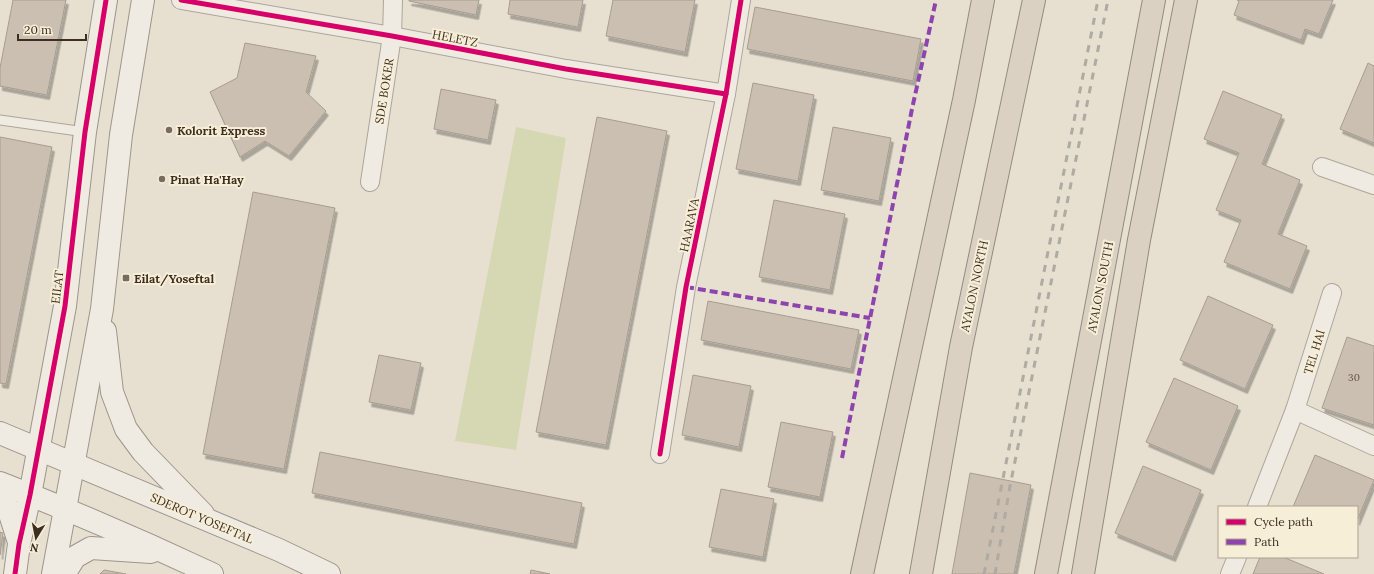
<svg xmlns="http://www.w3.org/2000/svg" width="1374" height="574" viewBox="0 0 1374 574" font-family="Lora,serif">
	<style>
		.green { fill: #d6d7b3 }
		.building { fill: #cbbfb2; stroke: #a89c90; filter: url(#shadow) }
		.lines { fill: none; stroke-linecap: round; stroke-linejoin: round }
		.lane-casing { stroke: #ada599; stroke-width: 11 }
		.street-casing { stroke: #ada599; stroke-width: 20 }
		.secondary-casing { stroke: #9c958a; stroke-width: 24 }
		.highway-casing { stroke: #928b80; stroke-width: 24 }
		.lane { stroke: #efebe3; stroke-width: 9 }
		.street { stroke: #efebe3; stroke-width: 18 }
		.secondary { stroke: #efebe3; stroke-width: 22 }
		.highway { stroke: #dad1c2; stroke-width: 22 }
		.rail { stroke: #afaaa2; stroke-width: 3; stroke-dasharray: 7 7; stroke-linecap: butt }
		.quiet { stroke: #8e44ad; stroke-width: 4; stroke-dasharray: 8 4; stroke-linecap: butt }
		.cycleway-casing { stroke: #f7eed8; stroke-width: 8 }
		.cycleway { stroke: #d6006c; stroke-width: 5 }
		.poi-dot { fill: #786c5e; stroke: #f7eed8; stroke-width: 1.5 }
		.labels { text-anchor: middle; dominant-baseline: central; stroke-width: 4; stroke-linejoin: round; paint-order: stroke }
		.number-label { font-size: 10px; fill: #605244 }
		.street-label { font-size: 12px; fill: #3d2e20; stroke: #f7eed8 }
		.poi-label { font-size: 12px; font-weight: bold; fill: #3d2e20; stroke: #f7eed8; text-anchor: start }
	</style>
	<defs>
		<filter id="shadow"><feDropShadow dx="2.5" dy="4.5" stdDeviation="0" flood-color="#0004"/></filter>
	</defs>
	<rect width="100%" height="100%" fill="#e7e0d1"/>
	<path class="green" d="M516 127 566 138 516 450 455 441Z"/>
	<g class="building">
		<path d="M13 0H66L47 95 0 86V68Z"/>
		<path d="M409 0H479L476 15 409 1Z"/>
		<path d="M510 0H583L578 27 508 14Z"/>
		<path d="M613 0H695L685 52 606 36Z"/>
		<path d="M1237 0H1333L1319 34 1305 29 1301 40 1234 15 1239 1Z"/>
		<path d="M755 7 921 39 913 81 747 49Z"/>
		<path d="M245 43 316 56 306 92 326 111 289 156 265 141 240 157 210 92 237 78Z"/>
		<path d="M1368 63 1374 66V143L1340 129Z"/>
		<path d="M753 83 814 95 798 181 736 169Z"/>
		<path d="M441 89 496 100 488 140 434 129Z"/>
		<path d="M1223 91 1282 115 1262 164 1300 180 1278 234 1307 246 1290 289 1224 262 1241 220 1216 210 1239 153 1204 139Z"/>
		<path d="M597 117 667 131 606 445 536 432Z"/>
		<path d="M833 127 891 138 879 201 821 190Z"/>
		<path d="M0 137 52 147 6 384 0 383Z"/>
		<path d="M253 192 335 208 284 469 203 454Z"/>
		<path d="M774 200 845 214 830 290 759 277Z"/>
		<path d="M1208 296 1273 325 1245 389 1180 360Z"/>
		<path d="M708 301 859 330 851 369 701 340Z"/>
		<path d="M1347 337 1374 346V425L1322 408Z"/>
		<path d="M379 355 421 363 411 410 369 402Z"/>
		<path d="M693 375 751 386 739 447 682 435Z"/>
		<path d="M1174 378 1238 406 1211 470 1146 442Z"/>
		<path d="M781 422 833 432 820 497 768 487Z"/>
		<path d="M320 452 582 503 574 544 312 493Z"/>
		<path d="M1315 455 1374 480 1357 521V507H1293Z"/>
		<path d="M1143 466 1201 490 1173 557 1115 533Z"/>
		<path d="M970 473 1031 485 1014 574H952Z"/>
		<path d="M721 489 774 499 763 557 709 547Z"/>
		<path d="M0 532 3 533 0 555Z"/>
		<path d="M1260 557H1283L1324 574H1253Z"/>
		<path d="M104 570 126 574H100Z"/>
		<path d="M531 570 550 574H530Z"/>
	</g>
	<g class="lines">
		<defs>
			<path id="lane" d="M0 120 85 132"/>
			<g id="street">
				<path d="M181 0 392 36 566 69 726 94"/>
				<path d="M1322 167 1374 185"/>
				<path d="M370 182 392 36 393 0"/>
				<path d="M1295 410 1374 446"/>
				<path d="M660 454 686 287 726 94 741 0"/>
				<path d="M1257 507 1295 410 1332 293"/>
				<path d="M1230 574 1237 557"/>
			</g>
			<g id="secondary">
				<path d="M105 331 112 392 126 429 143 452 203 514"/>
				<path d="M0 433 279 550 329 574"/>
				<path d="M0 483C72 511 142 541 212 574"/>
				<path d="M0 498 8 508 19 542"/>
				<path d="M15 574 19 544 30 495 65 306 85 132 106 0"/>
				<path d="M53 574 102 309 121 135 143 0"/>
				<path d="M64 574 75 557 91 548 151 552"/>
			</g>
			<g id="highway">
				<path d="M862 574 964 100 983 0"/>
				<path d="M921 574 961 347 1034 0"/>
				<path d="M1046 574 1154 0"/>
				<path d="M1083 574 1139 240 1186 0"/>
			</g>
		</defs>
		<use href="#lane" class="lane-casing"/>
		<use href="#street" class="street-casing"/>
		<use href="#secondary" class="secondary-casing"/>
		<use href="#highway" class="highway-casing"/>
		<use href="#lane" class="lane"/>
		<use href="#street" class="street"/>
		<use href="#secondary" class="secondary"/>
		<use href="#highway" class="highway"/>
		<g class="rail">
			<path d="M984 574 1098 0"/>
			<path d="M995 574 1010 486 1108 0"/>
		</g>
		<g class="quiet">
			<path d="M686 287 870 318"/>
			<path d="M842 458 912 109 936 0"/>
		</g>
		<defs>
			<g id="cycleway">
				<path d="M181 0 392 36 566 69 726 94"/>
				<path d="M660 454 686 287 726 94 741 0"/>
				<path d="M15 574 19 544 30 495 65 306 85 132 106 0"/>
			</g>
		</defs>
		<use href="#cycleway" class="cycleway-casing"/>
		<use href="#cycleway" class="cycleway"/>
	</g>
	<g class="poi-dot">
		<circle cx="169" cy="130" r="4"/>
		<circle cx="162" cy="179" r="4"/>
		<rect x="122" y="274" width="8" height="8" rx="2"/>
	</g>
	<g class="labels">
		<g class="number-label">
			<text x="1354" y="377">30</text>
		</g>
		<g class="street-label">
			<text transform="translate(455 38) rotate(11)">HELETZ</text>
			<text transform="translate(384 91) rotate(-81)">SDE BOKER</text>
			<text transform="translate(689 225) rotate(-78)">HAARAVA</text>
			<text transform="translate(974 286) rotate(-78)">AYALON NORTH</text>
			<text transform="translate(57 287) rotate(-83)">EILAT</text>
			<text transform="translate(1100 287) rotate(-79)">AYALON SOUTH</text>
			<text transform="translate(1314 352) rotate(-73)">TEL HAI</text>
			<text transform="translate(202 518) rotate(23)">SDEROT YOSEFTAL</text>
		</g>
		<g class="poi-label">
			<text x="177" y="130">Kolorit Express</text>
			<text x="170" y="179">Pinat Ha'Hay</text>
			<text x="134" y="278">Eilat/Yoseftal</text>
		</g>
	</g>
	<rect x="1218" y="506" width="140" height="52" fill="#f7eed8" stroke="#ada18e"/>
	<rect x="1226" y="519" width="20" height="6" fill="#d6006c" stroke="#ada18e"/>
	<text x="1254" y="526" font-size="12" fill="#3d2e20">Cycle path</text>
	<rect x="1226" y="539" width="20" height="6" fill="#8e44ad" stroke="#ada18e"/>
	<text x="1254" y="546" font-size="12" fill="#3d2e20">Path</text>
	<g transform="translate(36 538) rotate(190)" stroke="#f7eed8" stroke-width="3" paint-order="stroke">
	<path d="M0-3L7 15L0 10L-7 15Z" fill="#3d2e20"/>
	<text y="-6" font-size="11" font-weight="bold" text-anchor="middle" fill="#3d2e20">N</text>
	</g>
	<path d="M18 34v6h68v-6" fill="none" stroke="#3d2e20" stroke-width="2"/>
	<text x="24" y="34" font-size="12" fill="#3d2e20" stroke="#f7eed8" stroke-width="3" paint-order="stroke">20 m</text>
</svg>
